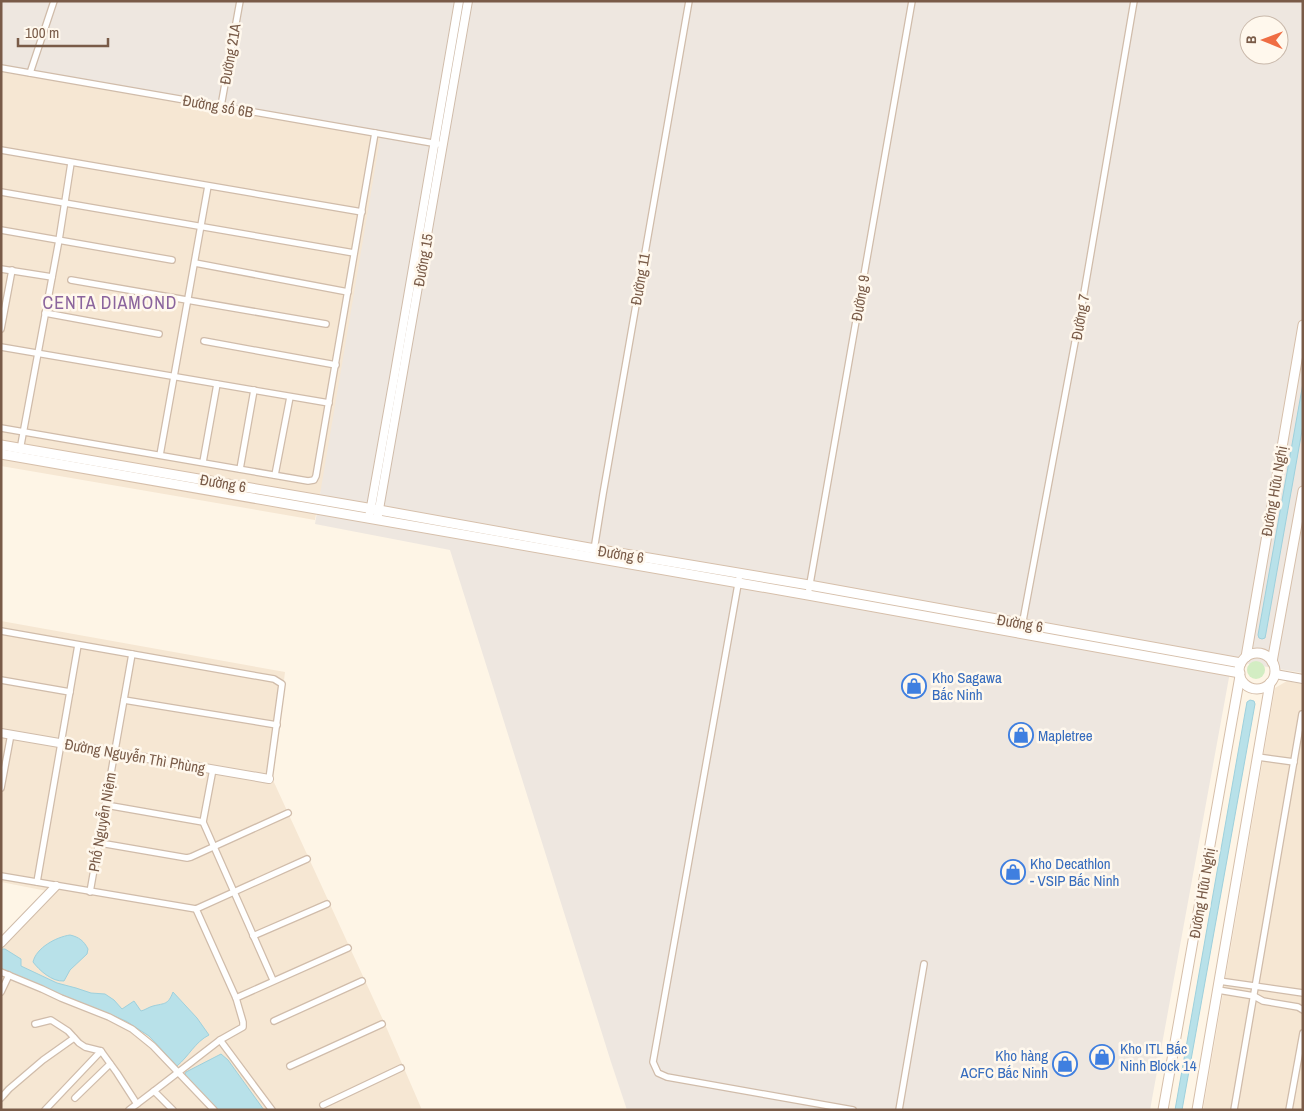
<svg xmlns="http://www.w3.org/2000/svg" width="1304" height="1111" viewBox="0 0 1304 1111" font-family="'Archivo Narrow',sans-serif">
	<style>
		.residential { fill: #f6e7d3 }
		.industrial { fill: #eee7e0; fill-rule: evenodd }
		.green { fill: #d3edc3 }
		.water { fill: #b8e1e9; stroke: #9ed0dc }
		.lines { fill: none; stroke-linecap: round; stroke-linejoin: round }
		.minor-casing { stroke: #d0bcaa; stroke-width: 8 }
		.tertiary-casing { stroke: #d0bcaa; stroke-width: 10 }
		.secondary-casing { stroke: #d6bfaa; stroke-width: 11 }
		.minor { stroke: #fff; stroke-width: 5.5 }
		.tertiary { stroke: #fff; stroke-width: 8 }
		.secondary { stroke: #fff; stroke-width: 9 }
		.labels { text-anchor: middle; dominant-baseline: central; stroke-width: 5; stroke-linejoin: round; paint-order: stroke }
		.street-label { font-size: 15px; fill: #795b48; stroke: #fff8ed }
		.shop-label { font-size: 15px; fill: #366cbe; stroke: #fff8ed; text-anchor: start }
		.quarter-label { font-size: 18px; letter-spacing: 1px; fill: #8b649d; stroke: #fff8ed }
	</style>
	<rect width="100%" height="100%" fill="#fef5e6"/>
	<g class="residential">
		<path d="M1 72 432 136 319 497 315 520 1 466Z"/>
		<path d="M1 621 285 672 272 778 384 1022 422 1110H1V939L47 891 1 882Z"/>
		<path d="M1287 681 1303 684V1110H1203L1275 688Z"/>
	</g>
	<path class="industrial" d="M1 1H1303V673L1232 661 1150 1110H627L611 1062 450 550 315 524 381 133 1 66ZM1249 25H1279V55H1249Z"/>
	<circle class="green" cx="1256" cy="670" r="9"/>
	<g class="water">
		<path d="M1303 383V425L1266 633 1265 638 1262 639 1259 638 1258 635Z"/>
		<path d="M1250 700 1254 701 1255 704 1182 1110H1175L1245 713 1247 702Z"/>
		<path d="M70 935C79 937 84 941 88 949L87 954 70 970 64 981C52 982 39 970 33 962 36 948 56 937 70 935Z"/>
		<path d="M1 949H5L21 959V966L57 983 76 988 91 993 105 994 114 1000 122 1009 134 1001 141 1011C145 1010 149 1007 153 1006 165 1003 168 1005 173 992L197 1018 209 1035C195 1042 189 1056 177 1066L149 1036 126 1021 104 1012 66 998 1 969Z"/>
		<path d="M221 1054 228 1060 264 1110H218L186 1077 185 1074 186 1072Z"/>
	</g>
	<g class="lines">
		<defs>
			<g id="minor">
				<path d="M1 68 438 144"/>
				<path d="M30 73 54 1"/>
				<path d="M221 106 240 1"/>
				<path d="M1 150 362 212"/>
				<path d="M1 192 354 253"/>
				<path d="M1 230 172 260"/>
				<path d="M195 263 348 292"/>
				<path d="M1 269 52 277"/>
				<path d="M71 280 326 324"/>
				<path d="M45 313 159 334"/>
				<path d="M1 329 12 270"/>
				<path d="M204 341 336 365"/>
				<path d="M1 347 329 403"/>
				<path d="M1 428 308 481 314 480 316 476 375 133"/>
				<path d="M20 450 59 240 71 163"/>
				<path d="M160 455 208 186"/>
				<path d="M203 462 217 384"/>
				<path d="M240 469 254 390"/>
				<path d="M275 475 290 397"/>
				<path d="M594 550 603 494 689 1"/>
				<path d="M740 573 653 1062 658 1073 667 1077 853 1110"/>
				<path d="M808 595 912 1"/>
				<path d="M1022 626 1083 299 1134 1"/>
				<path d="M1 631 274 679 282 684 269 779"/>
				<path d="M1 680 70 692"/>
				<path d="M124 700 277 725"/>
				<path d="M1258 757 1294 762"/>
				<path d="M213 769 203 822 273 980"/>
				<path d="M1 788 11 734"/>
				<path d="M106 805 203 822"/>
				<path d="M100 843 187 858 191 857 288 813"/>
				<path d="M1 876 196 909 307 859"/>
				<path d="M37 882 78 645"/>
				<path d="M90 892 132 654"/>
				<path d="M253 936 327 904"/>
				<path d="M1 972 42 989 61 998 109 1017 132 1029 153 1046 214 1110"/>
				<path d="M1219 981 1303 993"/>
				<path d="M1218 990 1254 996 1263 1001 1298 1007 1303 1010"/>
				<path d="M1 992 9 975"/>
				<path d="M236 998 348 948"/>
				<path d="M274 1021 362 981"/>
				<path d="M35 1024 51 1020 68 1031 79 1043 85 1047 101 1051 117 1073 137 1104"/>
				<path d="M220 1040 272 1110"/>
				<path d="M290 1066 382 1024"/>
				<path d="M154 1091 220 1040 243 1027V1022L236 998 196 909"/>
				<path d="M1 1098 9 1089 43 1060 74 1038"/>
				<path d="M75 1098 110 1064"/>
				<path d="M323 1105 401 1068"/>
				<path d="M45 1110 101 1051"/>
				<path d="M129 1110 154 1091 173 1110"/>
				<path d="M899 1110 924 964"/>
				<path d="M1234 1110 1302 714"/>
				<path d="M1289 1110 1303 1033"/>
			</g>
			<g id="tertiary">
				<path d="M378 515 468 1"/>
				<path d="M369 518 394 378 459 1"/>
				<path d="M1275 674 1303 679"/>
				<path d="M1 733 269 779"/>
				<path d="M1 943 56 886"/>
			</g>
			<g id="secondary">
				<path d="M1 445 379 510 595 549 809 585 1241 663"/>
				<path d="M1 454 808 595 1240 673"/>
				<circle cx="1257" cy="671" r="18"/>
				<path d="M1246 657 1303 325"/>
				<path d="M1272 662 1303 491"/>
				<path d="M1163 1110 1240 676"/>
				<path d="M1197 1110 1270 683"/>
			</g>
		</defs>
		<use href="#minor" class="minor-casing"/>
		<use href="#tertiary" class="tertiary-casing"/>
		<use href="#secondary" class="secondary-casing"/>
		<use href="#minor" class="minor"/>
		<use href="#tertiary" class="tertiary"/>
		<use href="#secondary" class="secondary"/>
	</g>
	<defs>
		<symbol id="shop-ring" viewBox="-11 -11 22 22"><circle r="9.5" fill="#fff8ed" stroke="#3f7fe0" stroke-width="1.5"/><path d="M-5-2.5h2.3a2.7 3.5 0 0 1 5.4 0H5L5.5 6h-11ZM-1.5-2.5h3a1.5 2.3 0 0 0-3 0Z" fill="#3f7fe0"/></symbol>
	</defs>
	<g fill-rule="evenodd">
		<use href="#shop-ring" x="900" y="672" width="28" height="28"/>
		<use href="#shop-ring" x="1007" y="721" width="28" height="28"/>
		<use href="#shop-ring" x="999" y="858" width="28" height="28"/>
		<use href="#shop-ring" x="1088" y="1043" width="28" height="28"/>
		<use href="#shop-ring" x="1051" y="1050" width="28" height="28"/>
	</g>
	<g class="labels">
		<g class="street-label">
			<text transform="translate(230 54) rotate(-80)">Đường 21A</text>
			<text transform="translate(218 106) rotate(10)">Đường số 6B</text>
			<text transform="translate(423 260) rotate(-80)">Đường 15</text>
			<text transform="translate(640 279) rotate(-80)">Đường 11</text>
			<text transform="translate(860 298) rotate(-80)">Đường 9</text>
			<text transform="translate(1080 317) rotate(-80)">Đường 7</text>
			<text transform="translate(223 483) rotate(10)">Đường 6</text>
			<text transform="translate(1274 491) rotate(-80)">Đường Hữu Nghị</text>
			<text transform="translate(621 554) rotate(9)">Đường 6</text>
			<text transform="translate(1020 623) rotate(10)">Đường 6</text>
			<text transform="translate(135 756) rotate(10)">Đường Nguyễn Thì Phùng</text>
			<text transform="translate(102 822) rotate(-80)">Phố Nguyễn Niệm</text>
			<text transform="translate(1202 893) rotate(-80)">Đường Hữu Nghị</text>
		</g>
		<g class="shop-label">
			<text x="932" y="677">Kho Sagawa<tspan x="932" dy="17">Bắc Ninh</tspan></text>
			<text x="1038" y="735">Mapletree</text>
			<text x="1030" y="863">Kho Decathlon<tspan x="1030" dy="17">- VSIP Bắc Ninh</tspan></text>
			<text x="1120" y="1048">Kho ITL Bắc<tspan x="1120" dy="17">Ninh Block 14</tspan></text>
			<text x="1048" y="1055" text-anchor="end">Kho hàng<tspan x="1048" dy="17">ACFC Bắc Ninh</tspan></text>
		</g>
		<g class="quarter-label">
			<text x="110" y="302">CENTA DIAMOND</text>
		</g>
	</g>
	<rect width="1304" height="1111" fill="none" stroke="#795b48" stroke-width="5"/>
	<g transform="translate(1264 40) rotate(271)"><circle r="24" fill="#fff8ed" stroke="#c9b9ab"/>
	<path d="M0-4L9 19L0 12L-9 19Z" fill="#ef6d43"/>
	<text y="-8" font-size="14" font-weight="bold" text-anchor="middle" fill="#795b48">B</text>
	</g>
	<path d="M18 38v8h90v-8" fill="none" stroke="#795b48" stroke-width="2.5"/>
	<text x="25" y="38" font-size="15" fill="#795b48" stroke="#fff8ed" stroke-width="4" paint-order="stroke">100 m</text>
</svg>
